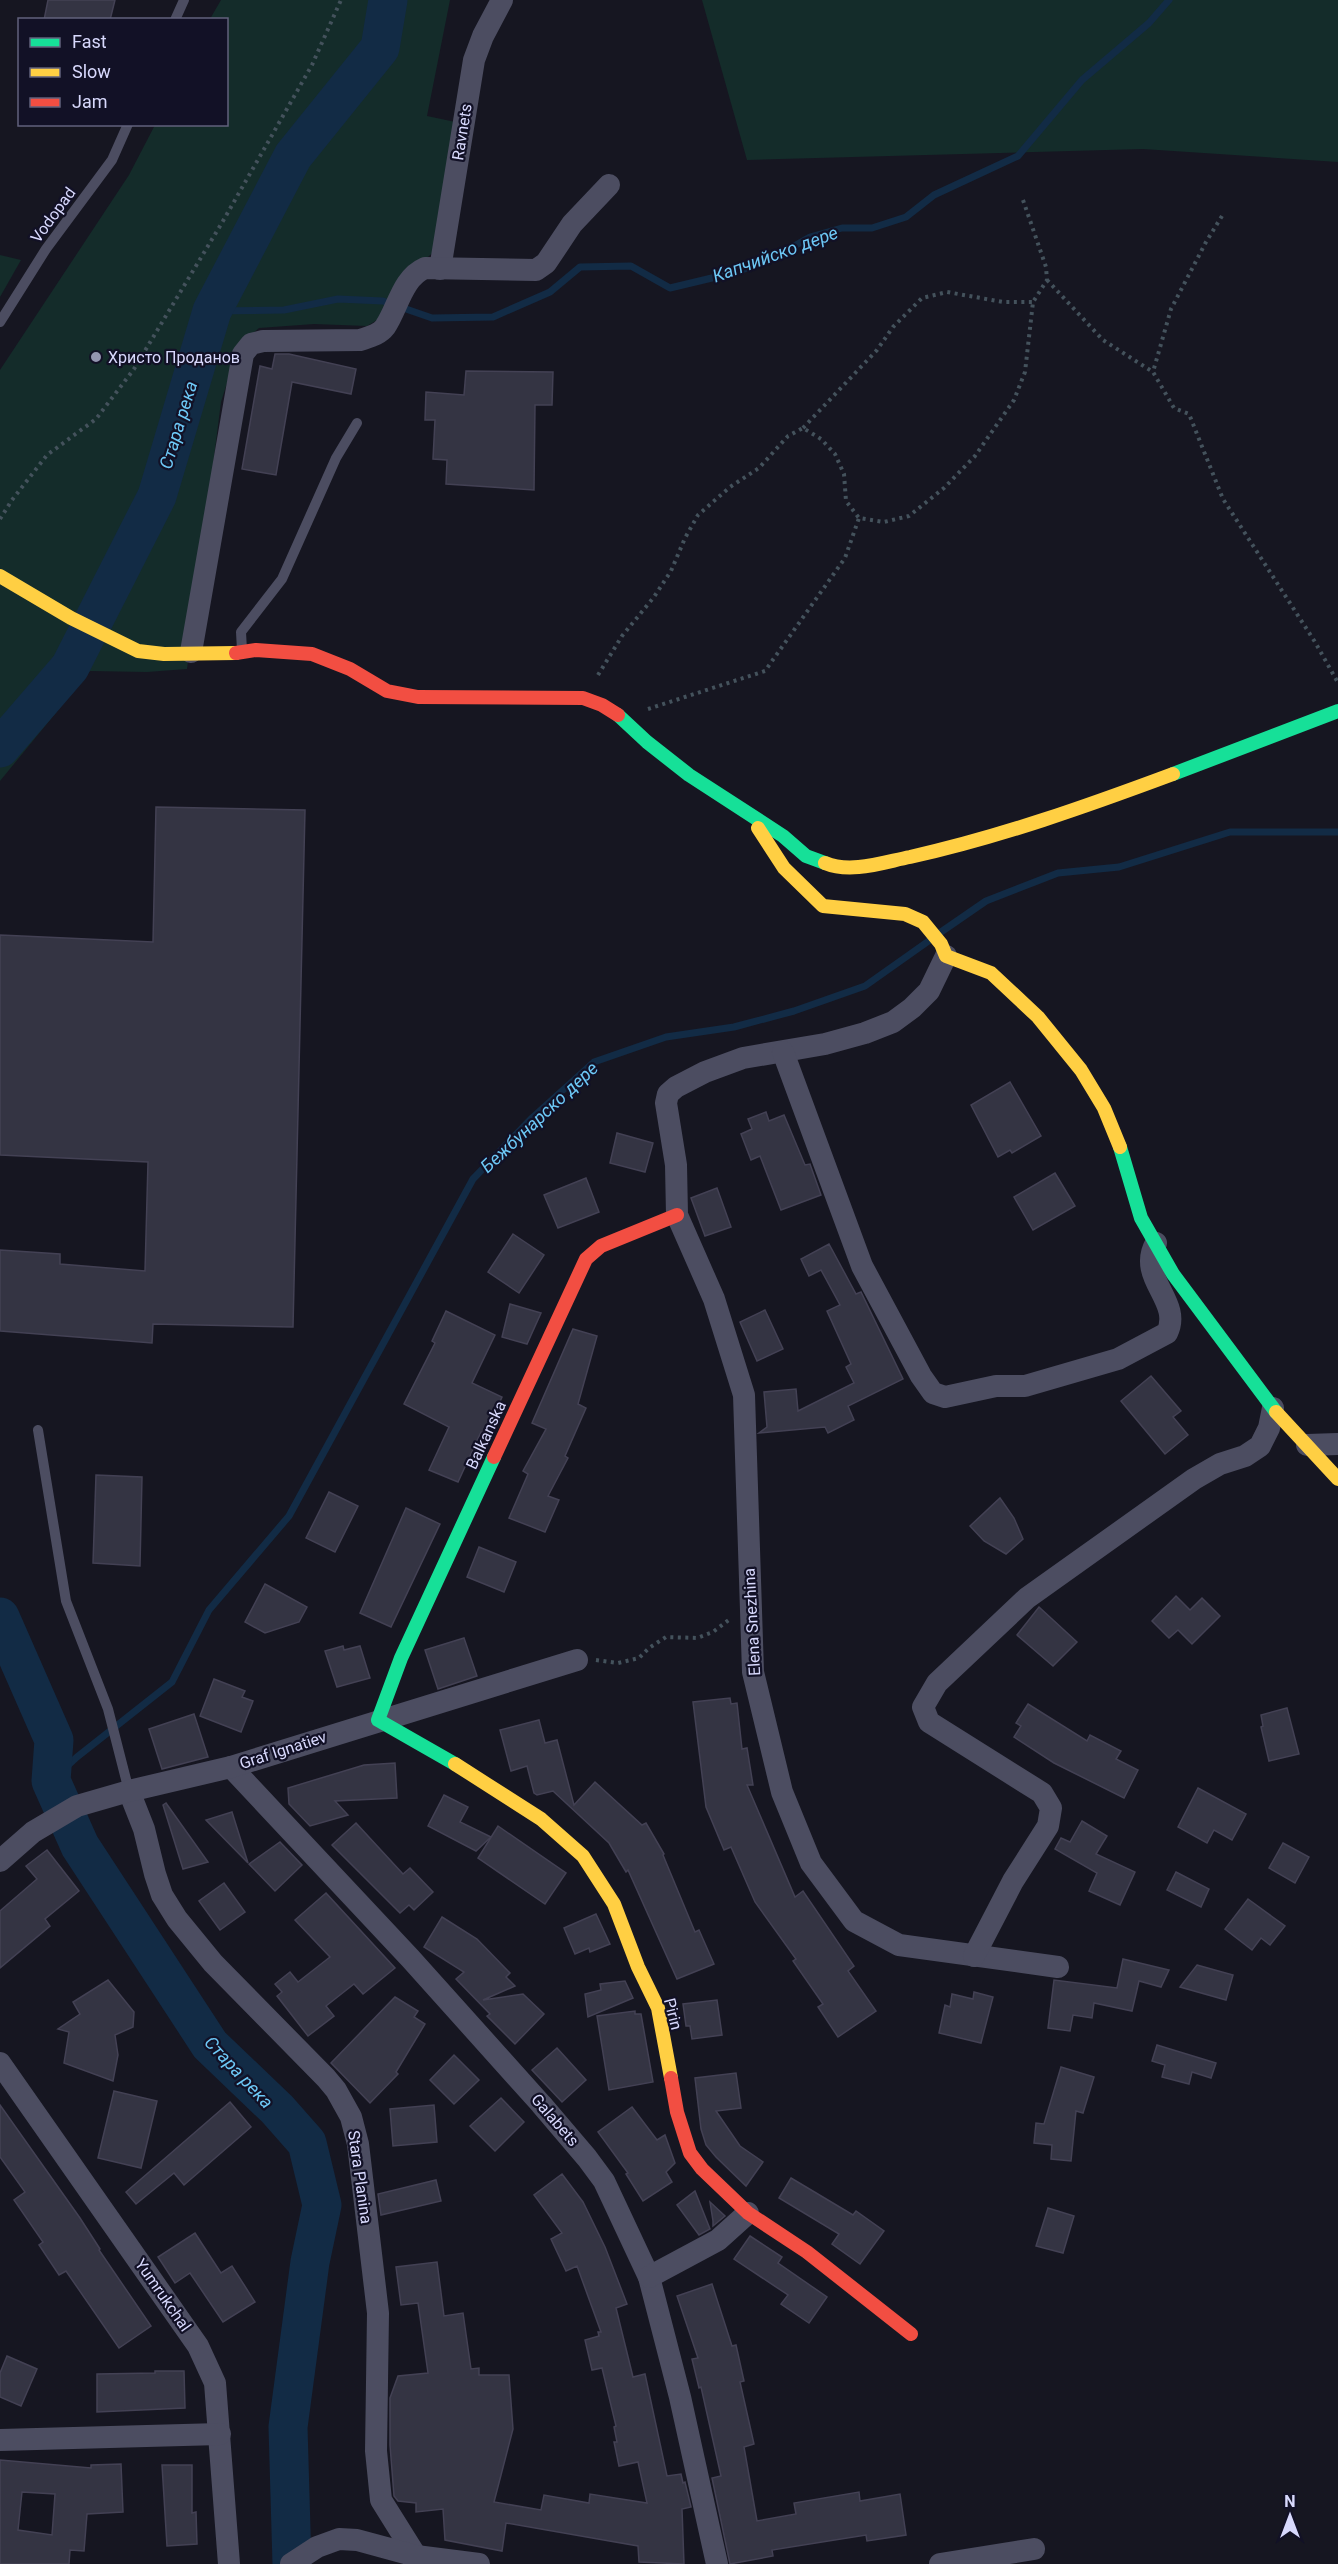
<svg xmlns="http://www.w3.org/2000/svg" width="1338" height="2564" viewBox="0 0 1338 2564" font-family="Roboto,sans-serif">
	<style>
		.green { fill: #142c2a }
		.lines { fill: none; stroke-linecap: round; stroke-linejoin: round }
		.stream { stroke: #122b45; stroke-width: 7 }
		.river { stroke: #122b45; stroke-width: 39 }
		.building { fill: #343443; stroke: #434154; stroke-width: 1.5; fill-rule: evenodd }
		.path { stroke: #44525c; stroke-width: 4; stroke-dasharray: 3 4.5; stroke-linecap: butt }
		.lane { stroke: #4c4d61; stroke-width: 10 }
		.street { stroke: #4c4d61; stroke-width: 22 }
		.fast { stroke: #16e098; stroke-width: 14 }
		.slow { stroke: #ffcf43; stroke-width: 14 }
		.jam { stroke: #f24e42; stroke-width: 14 }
		.poi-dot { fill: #9495b0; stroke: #121126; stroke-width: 2 }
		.labels { text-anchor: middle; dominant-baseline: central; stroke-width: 4.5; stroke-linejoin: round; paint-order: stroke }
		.street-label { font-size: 16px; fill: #d8d9fd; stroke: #121126 }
		.poi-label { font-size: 16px; fill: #d8d9fd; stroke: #121126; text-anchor: start }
		.water-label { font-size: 18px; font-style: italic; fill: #6dc8f6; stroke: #121126 }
	</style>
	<rect width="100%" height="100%" fill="#161621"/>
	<g class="green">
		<path d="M221 0H450L427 116 460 123 447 240 420 264 399 307 367 326 314 324 259 328 239 345 221 402 187 669 147 672 90 671 0 781V370L129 175 155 125 226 124V20L210 19Z"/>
		<path d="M702 0H1338V162L1143 149 747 160Z"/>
		<path d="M0 255 21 260 0 297Z"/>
	</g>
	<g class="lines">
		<g class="stream">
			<path d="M212 311 284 310 338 299 383 301 432 318 493 317 550 292 580 267 631 266 670 288 737 272 782 253 810 237 842 228H872L906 217 934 195 1018 156 1082 80 1149 23 1169 0"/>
			<path d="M941 932 986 901 1058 873 1119 867 1230 832H1338"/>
			<path d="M51 1781 77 1757 172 1682 209 1610 289 1516 473 1179 532 1118 594 1062 666 1037 734 1027 794 1011 865 986 930 940"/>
		</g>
		<g class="river">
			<path d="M0 748 70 667 157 496 212 311 293 156 380 48 388 0"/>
			<path d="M0 1617 54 1740 51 1781 80 1846 210 2045 277 2109 307 2143 322 2205 310 2262 288 2427 292 2564"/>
		</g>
	</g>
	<g class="building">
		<path d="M48 0H115L110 20H44Z"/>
		<path d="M275 354H289L356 369 351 394 292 382 276 475 242 469 260 366 272 369Z"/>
		<path d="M466 371 553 372 552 405H535L534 490 446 484 447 460 433 459 435 420H425L426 392 464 395Z"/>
		<path d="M156 807 305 810 293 1327 153 1324 152 1343 0 1331V1250L60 1254V1264L145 1271 148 1162 0 1155V935L153 942Z"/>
		<path d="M1010 1082 1041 1136 1012 1153 1010 1150 998 1157 971 1105Z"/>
		<path d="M766 1112 769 1121 784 1115 805 1165 810 1164 821 1195 781 1210 760 1156 751 1160 741 1134 752 1129 748 1119Z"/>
		<path d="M617 1133 653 1143 645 1172 610 1163Z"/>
		<path d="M1055 1173 1075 1206 1033 1230 1014 1197Z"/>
		<path d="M586 1178 599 1212 558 1228 544 1195Z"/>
		<path d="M717 1188 731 1227 705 1236 691 1198Z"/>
		<path d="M513 1234 544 1255 519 1293 488 1272Z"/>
		<path d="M829 1244 856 1294 861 1292 903 1379 848 1406 854 1420 828 1433 825 1427 759 1433 767 1427 764 1392 796 1389 798 1411 854 1383 846 1367 851 1364 827 1311 840 1305 821 1270 809 1276 801 1259Z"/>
		<path d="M510 1304 541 1313 527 1344 502 1337Z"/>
		<path d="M765 1310 783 1349 757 1361 740 1322Z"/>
		<path d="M446 1311 495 1335 472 1383 502 1397 485 1434 481 1432 458 1482 429 1470 449 1427 404 1404 435 1343 432 1341Z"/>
		<path d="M573 1329 597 1336 578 1404 586 1408 565 1456 568 1458 548 1496 559 1500 545 1532 509 1518 528 1474 523 1471 546 1429 532 1423Z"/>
		<path d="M1151 1376 1181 1411 1173 1417 1188 1435 1165 1454 1121 1401Z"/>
		<path d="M96 1475 142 1477 140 1566 93 1563Z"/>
		<path d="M329 1492 358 1506 335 1552 306 1538Z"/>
		<path d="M1000 1498 1014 1518 1023 1539 1006 1554 984 1541 970 1526Z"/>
		<path d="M406 1508 440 1524 391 1627 360 1613Z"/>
		<path d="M479 1547 516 1562 504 1592 467 1577Z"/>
		<path d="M265 1584 307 1607 299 1622 265 1633 245 1622Z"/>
		<path d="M1176 1596 1190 1610 1202 1598 1220 1616 1192 1644 1178 1630 1169 1638 1152 1621Z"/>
		<path d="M1039 1607 1077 1642 1053 1666 1017 1635Z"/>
		<path d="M464 1638 477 1676 438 1689 425 1650Z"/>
		<path d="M343 1646 344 1650 360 1646 370 1678 337 1687 325 1651Z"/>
		<path d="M214 1679 245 1691 242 1697 253 1701 241 1732 200 1716Z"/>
		<path d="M730 1698 731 1704 737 1703 742 1749 747 1748 753 1785H747L795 1897 803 1891 854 1966 848 1971 876 2011 838 2037 818 2007 823 2004 793 1961 796 1959 755 1902 731 1847 724 1850 706 1807 693 1702Z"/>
		<path d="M1028 1704 1087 1741 1090 1735 1121 1751 1116 1759 1138 1770 1124 1798 1054 1763 1014 1737 1021 1726 1016 1723Z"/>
		<path d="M1287 1708 1299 1754 1269 1761 1261 1727 1263 1726 1261 1715Z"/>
		<path d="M194 1714 208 1757 162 1769 149 1729Z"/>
		<path d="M539 1720 545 1743 557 1740 574 1805 595 1782 642 1825 646 1823 664 1854 663 1855 695 1932 699 1930 714 1964 677 1979 628 1870 626 1872 609 1843 553 1791 537 1795 534 1793 527 1766 511 1771 500 1730Z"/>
		<path d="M395 1763 397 1798 335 1801 348 1815 310 1826 289 1804 288 1788 364 1765Z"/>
		<path d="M1198 1788 1246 1814 1232 1840 1214 1830 1207 1843 1178 1827Z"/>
		<path d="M444 1795 468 1807 460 1822 491 1837 476 1851 428 1826Z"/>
		<path d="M166 1803 208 1862 183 1869 163 1805Z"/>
		<path d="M232 1812 248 1863 206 1820Z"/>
		<path d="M1082 1821 1107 1836 1096 1854 1135 1872 1120 1905 1089 1891 1097 1873 1055 1849 1061 1838 1070 1842Z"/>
		<path d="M356 1823 403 1874 410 1868 433 1892 414 1910 409 1905 400 1913 332 1845Z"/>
		<path d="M498 1826 566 1873 545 1904 478 1858Z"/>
		<path d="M280 1842 302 1865 275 1891 249 1864Z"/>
		<path d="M1283 1843 1309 1857 1295 1883 1269 1868Z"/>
		<path d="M47 1850 79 1891 45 1919 50 1926 0 1968V1911L37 1879 26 1866Z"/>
		<path d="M1176 1872 1209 1889 1201 1907 1167 1890Z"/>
		<path d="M224 1883 245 1912 220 1930 199 1901Z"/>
		<path d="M326 1893 395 1968 363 1994 354 1984 326 2006 334 2016 308 2036 277 1996 282 1992 275 1984 290 1972 298 1982 330 1957 295 1920Z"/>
		<path d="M1248 1899 1285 1926 1270 1945 1261 1938 1252 1950 1225 1929Z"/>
		<path d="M596 1914 610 1944 590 1952 589 1948 575 1954 564 1928Z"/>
		<path d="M442 1917 477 1939 510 1973 506 1977 515 1986 483 2000 523 1994 544 2014 515 2044 487 2016 490 2014 456 1979 464 1972 424 1947Z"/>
		<path d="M1123 1959 1169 1970 1161 1987 1139 1981 1132 2011 1094 2003 1092 2018 1073 2015 1070 2031 1048 2028 1054 1980 1117 1988Z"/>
		<path d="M1197 1965 1233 1975 1226 2000 1180 1987Z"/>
		<path d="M108 1980 134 2012 133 2027 115 2035 118 2055 113 2081 64 2063 69 2032 58 2029 80 2014 73 2002Z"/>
		<path d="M625 1981 633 1998 588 2017 585 1994 601 1990 600 1984Z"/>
		<path d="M974 1992 993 1997 981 2043 939 2033 945 2005 950 2007 952 1994 973 1999Z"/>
		<path d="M395 1997 418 2011 414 2017 425 2024 396 2072 398 2074 370 2103 331 2063Z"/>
		<path d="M717 2000 722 2035 692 2039 690 2026H686L683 2004Z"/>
		<path d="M635 2011V2014H641L653 2082 609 2090 597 2016Z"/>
		<path d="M1157 2045 1216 2063 1211 2078 1192 2072 1189 2084 1162 2077 1165 2065 1152 2061Z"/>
		<path d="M557 2048 586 2080 562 2102 532 2070Z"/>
		<path d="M454 2055 479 2080 454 2104 430 2080Z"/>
		<path d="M1061 2067 1094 2077 1083 2113 1076 2111 1071 2161 1051 2159 1052 2145 1034 2143 1036 2123 1044 2124Z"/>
		<path d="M736 2073 741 2108 716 2111 740 2146 763 2162 746 2186 716 2157 706 2145 701 2129 695 2078Z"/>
		<path d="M114 2091 157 2101 141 2168 98 2158Z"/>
		<path d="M501 2098 524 2122 495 2151 470 2126Z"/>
		<path d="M230 2102 251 2127 184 2185 174 2173 136 2204 126 2192Z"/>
		<path d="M0 2105 80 2218 100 2249 99 2250 151 2326 119 2348 66 2271 59 2275 39 2245 43 2242 14 2200 25 2192 0 2157Z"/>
		<path d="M434 2105 437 2142 393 2146 390 2109Z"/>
		<path d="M632 2107 657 2140 665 2135 675 2163 666 2172 672 2182 643 2201 626 2174 628 2173 598 2132Z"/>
		<path d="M562 2174 583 2202 605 2247 627 2304 616 2308 633 2377 645 2374 667 2476 681 2474 683 2483 685 2482 691 2507 682 2509 684 2564 639 2562 638 2546 506 2523 502 2551 445 2540 443 2509 416 2512V2503L398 2501 394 2496 390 2445V2398L398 2376 428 2373 418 2303 401 2305 396 2267 437 2262 444 2316 463 2313 471 2369 479 2368V2375H509L513 2429 494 2502 541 2510 544 2495 589 2503 590 2494 647 2503 638 2462 619 2466 614 2442H617L614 2427 616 2426 602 2368 592 2370 585 2340 599 2336 598 2332H601L577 2266 566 2271 551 2239 562 2233 534 2195Z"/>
		<path d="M791 2178 853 2215 856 2211 884 2231 860 2264 832 2244 839 2234 779 2198Z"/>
		<path d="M436 2180 441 2201 381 2215 378 2194Z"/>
		<path d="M695 2191 710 2229 699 2235 677 2205Z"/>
		<path d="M710 2202 725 2216 713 2226V2221Z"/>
		<path d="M1048 2208 1074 2216 1063 2253 1036 2246Z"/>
		<path d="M195 2233 221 2273 232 2266 255 2302 223 2322 190 2273 175 2283 158 2257Z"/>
		<path d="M750 2236 782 2257 778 2263 827 2297 809 2323 781 2304 788 2295 734 2259Z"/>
		<path d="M712 2284 732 2346 736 2345 744 2381 740 2382 754 2444 744 2447 757 2521 796 2514 794 2503 859 2492 860 2501 900 2494 906 2535 867 2541 866 2535 772 2550 773 2556 730 2564 712 2478 721 2476 701 2387 699 2388 692 2359 698 2358 677 2296Z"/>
		<path d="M7 2356 37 2369 21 2406 0 2397V2373Z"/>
		<path d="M155 2371H184L185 2408 97 2412V2374L155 2373Z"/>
		<path d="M0 2460 91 2468V2465L121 2464 123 2512 87 2514 84 2551 70 2550 69 2564H0ZM22 2492 55 2494 52 2535 18 2530Z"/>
		<path d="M162 2465H192V2513L196 2512 197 2544 167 2546Z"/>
	</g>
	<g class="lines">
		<g class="path">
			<path d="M1222 216 1206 242 1171 309 1153 372 1174 408 1189 414 1223 499 1315 642 1337 681V685"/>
			<path d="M1047 280 1103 340 1153 372"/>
			<path d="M803 428 877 350 893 327 922 298 947 292 1003 302H1033"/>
			<path d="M0 519 12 500 47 455 96 419 134 369 223 221 312 65 341 0"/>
			<path d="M598 675 622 636 654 597 671 571 685 538 698 515 730 487 759 468 788 436 803 428 821 439 835 454 844 474 846 501 859 518"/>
			<path d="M648 709 765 671 845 558 859 518 884 522 909 516 944 488 975 456 1014 400 1025 372 1033 302 1047 280 1046 267 1023 200"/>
			<path d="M596 1660 618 1663 639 1658 649 1648 666 1637 697 1638 713 1632 730 1619"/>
		</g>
		<g class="lane">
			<path d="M175 20 184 0"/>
			<path d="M0 322 46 249 112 160 128 124"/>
			<path d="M242 650 241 632 282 579 336 458 357 423"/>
			<path d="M38 1430 66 1601 108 1709 129 1791"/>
		</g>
		<g class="street">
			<path d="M440 269 474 60 483 36 502 0"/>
			<path d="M191 652 243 354 251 344 263 341 360 340C369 337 379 335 385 327 398 308 402 278 425 268L536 270 546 263 572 224 609 185"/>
			<path d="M946 956 929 991 912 1008 893 1022 865 1033 825 1044 743 1058 705 1072 676 1087 668 1094 666 1103 676 1165 677 1215 714 1299 744 1395 753 1672 782 1792 811 1863 854 1921 899 1945 1058 1967"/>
			<path d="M783 1052 862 1266 921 1376 933 1393 945 1397 996 1386H1025L1118 1359 1167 1333C1183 1301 1136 1278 1156 1243"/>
			<path d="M1307 1445 1338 1444"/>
			<path d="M231 1767 410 1958 541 2104 587 2158 604 2181 649 2277 680 2397 717 2564"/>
			<path d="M129 1791 144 1829 155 1874 162 1895 177 1919 213 1963 326 2078 336 2090 351 2117 358 2144 378 2313 376 2451 381 2500 421 2564"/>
			<path d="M0 1861 33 1832 77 1806 129 1791 231 1767 577 1660"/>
			<path d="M974 1956 1013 1881 1048 1826 1051 1808 1042 1793 929 1722 923 1707 937 1683 1027 1598 1194 1479 1220 1464 1245 1456 1260 1446 1269 1428 1273 1408"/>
			<path d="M0 2063 198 2346 215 2383 229 2564"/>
			<path d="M649 2277 718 2240 748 2213"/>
			<path d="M0 2440 220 2434"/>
			<path d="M291 2564 317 2547 339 2539 357 2540 416 2556 479 2564"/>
			<path d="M940 2564 1034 2549"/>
		</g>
		<g class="fast">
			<path d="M618 715 647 742 689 775 783 836 806 856 825 863"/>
			<path d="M1173 774 1338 711"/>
			<path d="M1120 1147 1141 1218 1173 1274 1276 1412"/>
			<path d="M455 1764 378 1720 401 1658 494 1457"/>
		</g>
		<g class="slow">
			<path d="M0 576 71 618 138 651 164 654 236 653"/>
			<path d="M758 828 784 868 823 906 905 914 923 922 941 944 946 956 991 973 1038 1017 1081 1070 1104 1108 1120 1147"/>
			<path d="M825 863C851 874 884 862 910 857 1000 837 1087 806 1173 774"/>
			<path d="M1276 1412 1338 1479"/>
			<path d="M455 1764 541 1819 583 1856 614 1904 638 1967 658 2008 671 2078"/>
		</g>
		<g class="jam">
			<path d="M236 653 256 650 312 654 350 669 387 691 418 697 583 698 602 705 618 715"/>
			<path d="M494 1457 586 1259 601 1246 677 1215"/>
			<path d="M671 2078 677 2112 690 2153 702 2169 748 2213 807 2252 911 2334"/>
		</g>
	</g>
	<circle class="poi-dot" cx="96" cy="357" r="6"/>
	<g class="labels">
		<g class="street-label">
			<text transform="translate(462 132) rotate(-81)">Ravnets</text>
			<text transform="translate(53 215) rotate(-54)">Vodopad</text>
			<text transform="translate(486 1435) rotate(-65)">Balkanska</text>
			<text transform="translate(752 1622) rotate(-93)">Elena Snezhina</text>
			<text transform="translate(283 1750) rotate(-18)">Graf Ignatiev</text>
			<text transform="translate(673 2014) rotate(76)">Pirin</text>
			<text transform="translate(555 2120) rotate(49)">Galabets</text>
			<text transform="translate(360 2177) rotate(82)">Stara Planina</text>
			<text transform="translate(163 2295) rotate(55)">Yumrukchal</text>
		</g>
		<g class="poi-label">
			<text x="108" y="357">Христо Проданов</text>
		</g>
		<g class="water-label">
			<text transform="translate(775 254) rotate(-20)">Капчийско дере</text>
			<text transform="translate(178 425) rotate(-73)">Стара река</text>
			<text transform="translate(539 1117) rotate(-43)">Бежбунарско дере</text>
			<text transform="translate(239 2072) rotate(47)">Стара река</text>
		</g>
	</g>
	<rect x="18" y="18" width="210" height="108" fill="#121126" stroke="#61617c" stroke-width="1.5"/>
	<rect x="30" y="38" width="30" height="9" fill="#16e098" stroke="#61617c" stroke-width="1.5"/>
	<text x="72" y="48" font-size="18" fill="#d8d9fd">Fast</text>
	<rect x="30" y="68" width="30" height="9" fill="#ffcf43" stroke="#61617c" stroke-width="1.5"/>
	<text x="72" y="78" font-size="18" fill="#d8d9fd">Slow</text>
	<rect x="30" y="98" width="30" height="9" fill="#f24e42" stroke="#61617c" stroke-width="1.5"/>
	<text x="72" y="108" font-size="18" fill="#d8d9fd">Jam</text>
	<g transform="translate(1290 2516)" stroke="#121126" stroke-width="4.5" paint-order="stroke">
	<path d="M0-4.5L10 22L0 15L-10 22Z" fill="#d8d9fd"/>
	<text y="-9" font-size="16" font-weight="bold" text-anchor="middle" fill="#d8d9fd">N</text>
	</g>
</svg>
